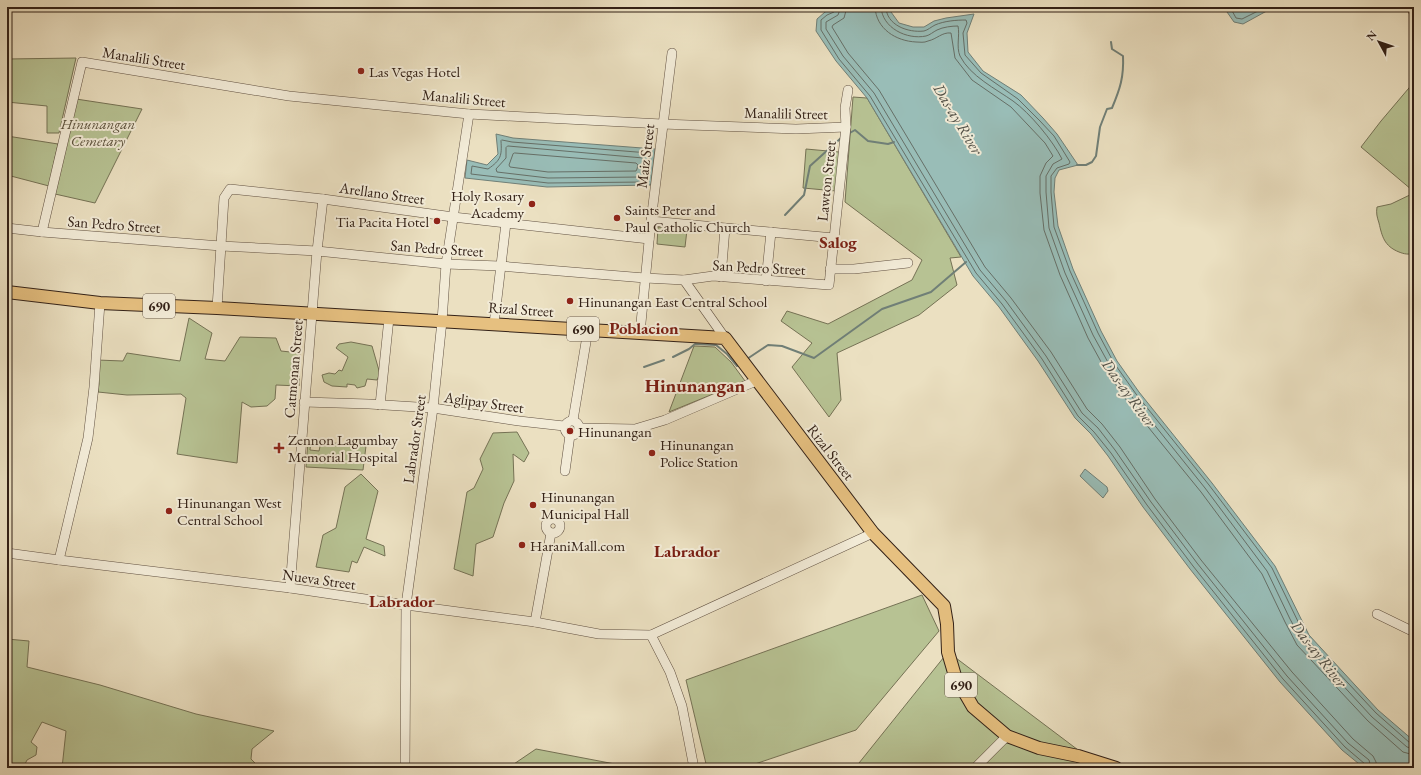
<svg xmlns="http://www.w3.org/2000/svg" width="1421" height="775" viewBox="0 0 1421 775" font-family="'EB Garamond',serif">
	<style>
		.green { fill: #b7c293; stroke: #757255 }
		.water { fill: #99bdb7; stroke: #707f77 }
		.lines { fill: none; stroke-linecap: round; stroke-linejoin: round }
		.shore { stroke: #666f67; stroke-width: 1 }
		.stream { stroke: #707f77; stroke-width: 2 }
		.minor-casing { stroke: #615142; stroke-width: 10 }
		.major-casing { stroke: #332117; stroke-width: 14 }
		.minor { stroke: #f2ebd7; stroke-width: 9 }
		.major { stroke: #e6c080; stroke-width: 12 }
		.poi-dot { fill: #8f2418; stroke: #f2ebd7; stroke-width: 1.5 }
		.labels { text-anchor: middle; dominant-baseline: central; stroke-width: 4; stroke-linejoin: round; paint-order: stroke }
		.shield { fill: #f2ebd7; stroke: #6c5e51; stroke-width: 1 }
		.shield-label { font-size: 14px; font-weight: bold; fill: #332117 }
		.street-label { font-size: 15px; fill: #332117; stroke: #f2ebd7 }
		.poi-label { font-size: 15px; fill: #332117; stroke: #f2ebd7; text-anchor: start }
		.park-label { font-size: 15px; font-style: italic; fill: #5b513c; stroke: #f2ebd7 }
		.water-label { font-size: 16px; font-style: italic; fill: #525047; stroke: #f2ebd7 }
		.quarter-label { font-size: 17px; font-weight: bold; fill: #7a1f14; stroke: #f2ebd7 }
		.district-label { font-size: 19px; font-weight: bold; fill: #7a1f14; stroke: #f2ebd7 }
	</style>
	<rect width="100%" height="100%" fill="#ebe0c1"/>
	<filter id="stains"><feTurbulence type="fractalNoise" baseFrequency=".005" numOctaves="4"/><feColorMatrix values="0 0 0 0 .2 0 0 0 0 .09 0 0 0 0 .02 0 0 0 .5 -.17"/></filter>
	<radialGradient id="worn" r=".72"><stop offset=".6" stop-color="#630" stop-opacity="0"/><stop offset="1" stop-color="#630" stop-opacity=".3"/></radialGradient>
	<g class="green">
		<path d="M76 58 59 133H47V106L7 102V59Z"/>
		<path d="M1414 82V137L1411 141 1414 153V189L1412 190 1361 147 1381 121Z"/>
		<path d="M853 97 867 98 961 257 950 258 957 285 919 315 837 353 841 400 829 417 792 367 812 343 781 321 787 311 828 324 912 280 922 260 845 202Z"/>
		<path d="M76 99 142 109 95 203 55 194Z"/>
		<path d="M7 136 58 144 49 186 7 175Z"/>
		<path d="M806 149 839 152 836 191 803 188Z"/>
		<path d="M1414 193V253C1409 255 1404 254 1399 252 1384 246 1382 236 1379 223 1377 217 1376 213 1377 207L1391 204Z"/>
		<path d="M658 227 687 230 685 247 657 244Z"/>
		<path d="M189 318 212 333 205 359 225 361 240 337 276 338 281 351 300 353 299 386 276 385 275 399 267 406 251 407 242 402 237 463 177 454 186 398 181 394 127 395 98 392 99 384 97 360 123 361 127 353 180 361Z"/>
		<path d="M351 342 372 346 380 374 377 380 367 379 365 386 357 388 355 385 347 384V387L332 386 324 382 322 375 329 373 335 374 339 370 342 371 348 357 336 348 339 344Z"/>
		<path d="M694 346 715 347 731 362 745 381 669 412Z"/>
		<path d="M517 432 529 453 524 462 513 454 514 481 504 503 493 537 476 544 473 576 454 569 467 492 474 488 483 469 480 459 493 433Z"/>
		<path d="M308 441H311L310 450 319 451 321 442 366 446 363 470 306 467Z"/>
		<path d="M361 474 378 491 366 539 384 546 385 556 364 547 357 563 352 561 349 572 316 567 323 535 336 528 345 487Z"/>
		<path d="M922 595 939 631 856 730 743 768H707L686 680Z"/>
		<path d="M7 639 29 641 27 667 100 685 196 714 274 731 252 749 251 759 257 765 256 768H62L66 731 42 722 31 742 37 747 36 755 27 760 23 768H7Z"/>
		<path d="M948 652 1102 768H855Z"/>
		<path d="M536 749 636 768H508Z"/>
	</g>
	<g class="water">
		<path d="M833 7H890L891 12 899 23 913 27H924L934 21 946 18 974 14 967 33 968 52 983 71 1021 95 1043 118 1057 134 1078 165 1059 170 1055 178 1054 192 1058 226 1073 269 1101 331 1117 361 1139 392 1212 483 1275 566 1309 635 1378 710 1414 741V768H1364L1342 750 1280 682 1190 569 1143 507 1108 456 1091 434 1075 418 1038 361 999 307 973 276 867 98 836 61 816 31 817 19 825 12Z"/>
		<path d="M1226 7H1274L1243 24 1234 22 1227 12Z"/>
		<path d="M496 134 513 138 655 149 651 185 547 187 465 178 467 160 487 165 498 154Z"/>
		<path d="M1085 469 1107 487 1108 491 1103 498 1080 476Z"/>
	</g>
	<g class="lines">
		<g class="shore">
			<path d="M836 7 834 12 827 15 821 20V30L839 59 870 96 976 273 1002 304 1042 359 1078 416 1094 432 1111 453 1147 505 1193 566 1283 679 1345 747 1365 764 1366 768"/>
			<path d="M841 7 838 15 826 22V29L843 56 874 93 980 270 1006 301 1046 356 1082 413 1098 428 1115 450 1151 502 1197 563 1287 676 1348 743 1369 760 1371 768"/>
			<path d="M847 7 844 18 833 25 832 27 848 53 879 90 985 267 1011 298 1051 352 1087 409 1102 424 1120 447 1155 499 1201 560 1292 672 1353 739 1373 756 1376 762 1377 768"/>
			<path d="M875 7C876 29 896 41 916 42 920 42 924 43 928 41 937 39 942 32 951 33L955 58 972 80 1011 107 1045 143 1053 156 1046 163 1040 176V193L1044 230 1060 275 1088 338 1105 369 1127 401 1201 492 1262 574 1285 622 1297 645 1368 721 1403 752 1414 755"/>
			<path d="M881 7C882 28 907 40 926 36 930 35 933 32 937 30 943 27 952 26 958 26 960 35 956 47 960 56 970 76 996 89 1013 101 1030 113 1053 141 1062 159L1053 164 1046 176V192L1049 228 1065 273 1093 335 1110 366 1132 397 1205 488 1267 571 1290 619 1302 641 1372 717 1407 747 1414 749"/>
			<path d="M886 7C886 25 908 33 924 31 928 30 931 27 935 25 944 21 956 20 966 20L967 23 963 33 965 55 981 73 1018 99 1040 121 1054 136 1070 162 1069 164 1057 168 1051 176V192L1054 227 1070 271 1098 333 1114 363 1136 394 1209 485 1272 568 1306 638 1376 713 1410 743 1414 744"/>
			<path d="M1230 7 1236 18 1242 19 1266 7"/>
			<path d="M502 140 512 142 649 153 650 155 647 180 645 182 548 183 471 174 472 166 488 169C501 160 502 156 501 141Z"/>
			<path d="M508 146 643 158 645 160 643 175 641 177 548 178 497 172 496 169 506 158V148Z"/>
			<path d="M515 153 636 163 638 165 637 169 636 171 548 172 510 167 509 165 513 154Z"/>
		</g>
		<g class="stream">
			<path d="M848 134 855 130 868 141 888 144 894 142"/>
			<path d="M1077 165H1086L1092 162 1096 156 1100 127 1107 109 1112 108C1120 89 1124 77 1123 56L1112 49 1111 42"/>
			<path d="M785 215 804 195 810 166 841 138"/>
			<path d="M673 357 689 349 695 344 716 345 727 354 737 366 738 365"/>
			<path d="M747 359 768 345 782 346 814 358 882 309 931 292 966 262"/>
			<path d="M644 367 664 360"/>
		</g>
		<defs>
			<g id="minor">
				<path d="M1411 7 1414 13"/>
				<path d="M651 221 834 238"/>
				<path d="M7 228 42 232 221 246 317 251 446 264 500 266 645 278 684 280 713 276 829 285 846 127 845 108 848 90"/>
				<path d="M42 232 82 62 289 96 469 114 662 124 796 129 846 127"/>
				<path d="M830 269H854L908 263"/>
				<path d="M721 277 725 228"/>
				<path d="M684 280 725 338"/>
				<path d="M766 281 771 232"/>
				<path d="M217 308 224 198 230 189 323 199 453 217 649 239"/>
				<path d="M494 324 506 223"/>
				<path d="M640 333 651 221 672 53"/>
				<path d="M304 402 369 404 433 408 519 421 564 426"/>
				<path d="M380 405 389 318"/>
				<path d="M573 420 588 330"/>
				<circle cx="572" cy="428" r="7"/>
				<path d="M579 428 635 429 665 420 756 381"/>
				<path d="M565 471 570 435"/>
				<circle cx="553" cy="526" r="7"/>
				<path d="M7 553 59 560 290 588 406 605 535 622 599 634 651 635 873 533"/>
				<path d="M59 560 88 438 94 387 100 303"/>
				<path d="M290 588 317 251 323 199"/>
				<path d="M1377 614 1414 632"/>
				<path d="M535 622 551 533"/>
				<path d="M651 635 670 672 682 706 694 768"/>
				<path d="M405 768 406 605 433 408 442 321 446 264 469 114"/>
				<path d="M975 768 1007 736"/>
			</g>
			<path id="major" d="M7 292 100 303 217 308 725 338 873 533 944 606 947 624 948 652 955 676 973 707 1007 736 1039 748 1078 756 1116 768"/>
		</defs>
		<use href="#minor" class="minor-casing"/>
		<use href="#major" class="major-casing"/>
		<use href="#minor" class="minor"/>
		<use href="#major" class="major"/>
	</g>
	<g class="poi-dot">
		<circle cx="361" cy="71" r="4"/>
		<circle cx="532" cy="204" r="4"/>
		<circle cx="617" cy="218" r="4"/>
		<circle cx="437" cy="221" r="4"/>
		<circle cx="570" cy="301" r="4"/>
		<circle cx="570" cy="431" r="4"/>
		<path d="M277 442h4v4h4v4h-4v4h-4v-4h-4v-4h4z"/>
		<circle cx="652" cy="453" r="4"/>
		<circle cx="533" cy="505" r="4"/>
		<circle cx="169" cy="511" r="4"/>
		<circle cx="522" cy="545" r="4"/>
	</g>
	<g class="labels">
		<g class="shield">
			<rect x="143" y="294" width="32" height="24" rx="3"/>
			<rect x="567" y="317" width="32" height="24" rx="3"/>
			<rect x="945" y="673" width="32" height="24" rx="3"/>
		</g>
		<g class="shield-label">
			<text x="159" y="306">690</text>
			<text x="583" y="329">690</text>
			<text x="961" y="685">690</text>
		</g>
		<g class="street-label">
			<text transform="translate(144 58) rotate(9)">Manalili Street</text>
			<text transform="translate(464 98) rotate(5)">Manalili Street</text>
			<text transform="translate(786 113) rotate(1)">Manalili Street</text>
			<text transform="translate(645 156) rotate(-83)">Maiz Street</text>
			<text transform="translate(826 181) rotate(-84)">Lawton Street</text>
			<text transform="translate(382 193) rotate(8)">Arellano Street</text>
			<text transform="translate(114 224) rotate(4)">San Pedro Street</text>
			<text transform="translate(437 248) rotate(4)">San Pedro Street</text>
			<text transform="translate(759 267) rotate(3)">San Pedro Street</text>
			<text transform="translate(521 309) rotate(4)">Rizal Street</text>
			<text transform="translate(293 369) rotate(-85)">Catmonan Street</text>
			<text transform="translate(484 402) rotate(8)">Aglipay Street</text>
			<text transform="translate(414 439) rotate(-82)">Labrador Street</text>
			<text transform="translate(831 452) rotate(52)">Rizal Street</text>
			<text transform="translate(319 579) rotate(8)">Nueva Street</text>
		</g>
		<g class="poi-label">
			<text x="369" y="71">Las Vegas Hotel</text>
			<text x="524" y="195" text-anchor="end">Holy Rosary<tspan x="524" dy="17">Academy</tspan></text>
			<text x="625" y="209">Saints Peter and<tspan x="625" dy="17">Paul Catholic Church</tspan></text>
			<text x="429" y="221" text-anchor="end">Tia Pacita Hotel</text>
			<text x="578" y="301">Hinunangan East Central School</text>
			<text x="578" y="431">Hinunangan</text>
			<text x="288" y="439">Zennon Lagumbay<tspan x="288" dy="17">Memorial Hospital</tspan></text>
			<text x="660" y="444">Hinunangan<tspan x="660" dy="17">Police Station</tspan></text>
			<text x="541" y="496">Hinunangan<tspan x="541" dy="17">Municipal Hall</tspan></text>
			<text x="177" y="502">Hinunangan West<tspan x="177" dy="17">Central School</tspan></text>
			<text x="530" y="545">HaraniMall.com</text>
		</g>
		<g class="park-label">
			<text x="98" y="123">Hinunangan<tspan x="98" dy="17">Cemetary</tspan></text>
		</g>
		<g class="water-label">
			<text transform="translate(958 119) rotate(59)">Das-ay River</text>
			<text transform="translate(1129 393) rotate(54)">Das-ay River</text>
			<text transform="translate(1319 654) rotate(52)">Das-ay River</text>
		</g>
		<g class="quarter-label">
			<text x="838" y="242">Salog</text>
			<text x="644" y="328">Poblacion</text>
			<text x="687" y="551">Labrador</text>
			<text x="402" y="601">Labrador</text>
		</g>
		<g class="district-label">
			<text x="695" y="385">Hinunangan</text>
		</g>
	</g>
	<rect width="1421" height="775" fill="none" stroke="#ebe0c1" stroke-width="24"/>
	<rect x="8" y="8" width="1405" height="759" fill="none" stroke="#332117" stroke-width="2"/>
	<rect x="12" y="12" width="1397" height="751" fill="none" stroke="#332117"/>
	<g transform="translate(1379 42) rotate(310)" stroke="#f2ebd7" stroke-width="3" paint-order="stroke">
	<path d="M0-3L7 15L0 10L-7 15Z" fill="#332117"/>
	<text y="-6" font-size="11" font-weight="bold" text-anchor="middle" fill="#332117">N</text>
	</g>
	<rect width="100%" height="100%" filter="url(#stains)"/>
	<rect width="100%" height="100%" fill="url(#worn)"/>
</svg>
